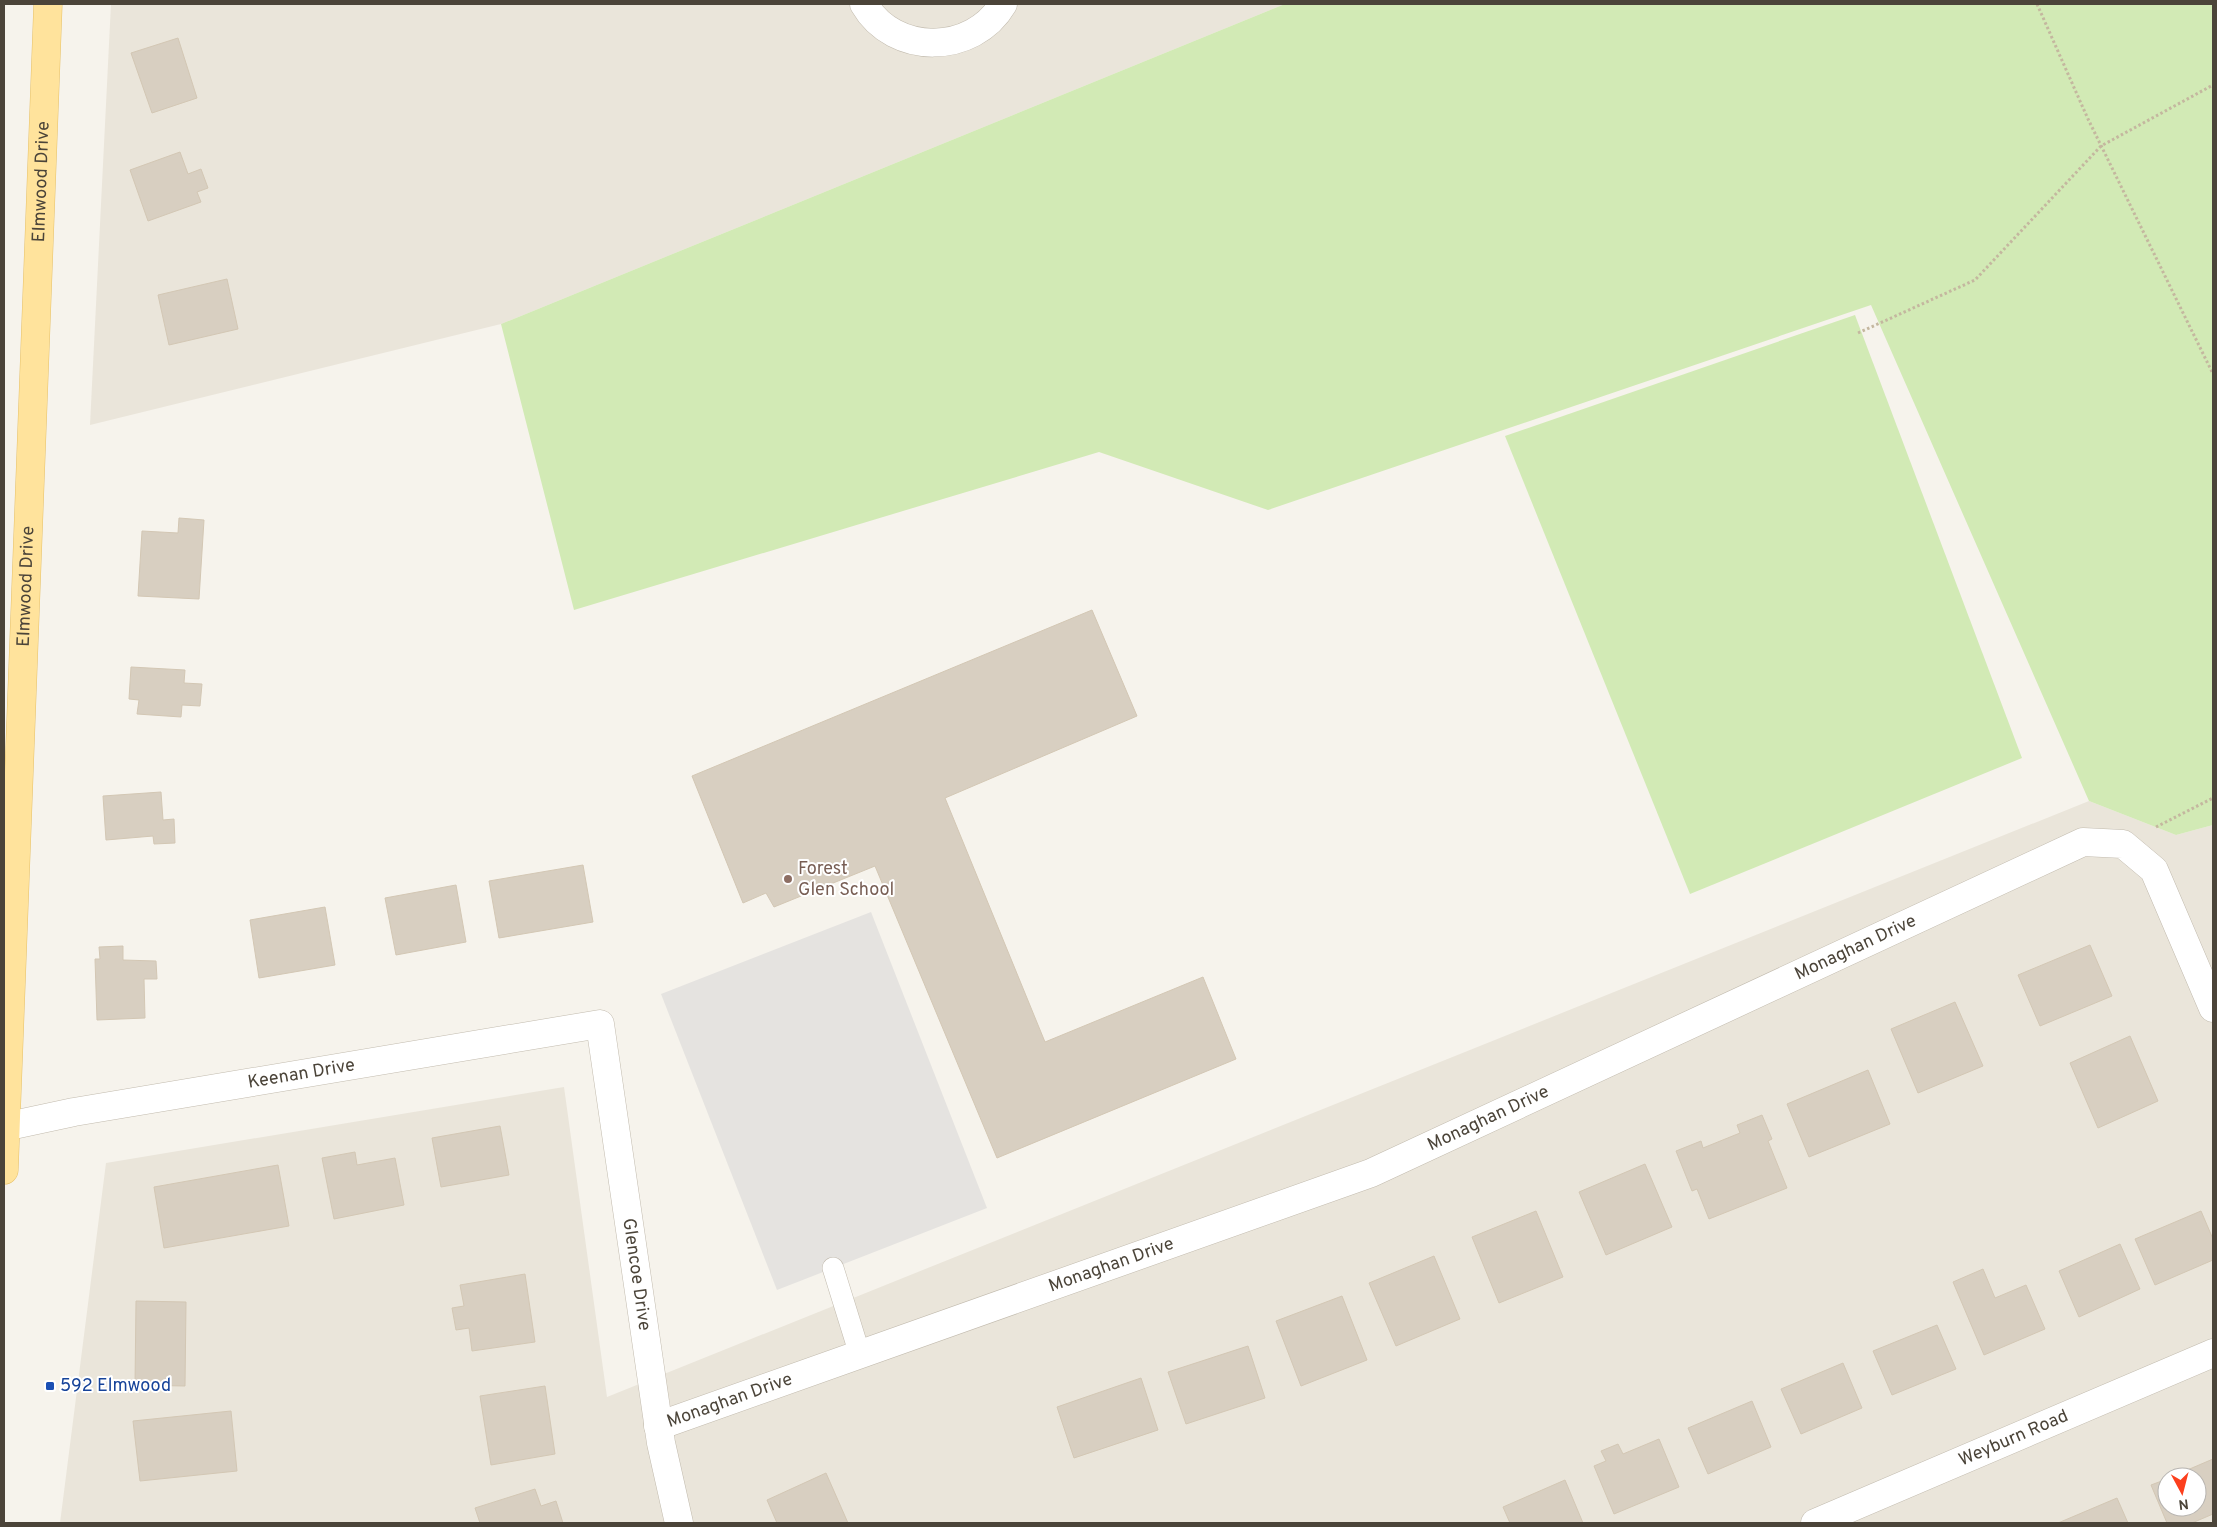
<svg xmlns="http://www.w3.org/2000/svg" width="2217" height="1527" viewBox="0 0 2217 1527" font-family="Overpass,sans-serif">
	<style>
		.residential { fill: #eae5da; fill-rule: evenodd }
		.green { fill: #d2eab5 }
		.parking { fill: #e5e3e0 }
		.building { fill: #d8cfc1; stroke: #d3c7b4 }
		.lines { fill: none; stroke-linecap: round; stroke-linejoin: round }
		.lane-casing { stroke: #c2bbae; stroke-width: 22 }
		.street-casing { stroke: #c2bbae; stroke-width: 29 }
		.primary-casing { stroke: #e6c16a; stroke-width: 29 }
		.path { stroke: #c4b79f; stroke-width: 3; stroke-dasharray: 2.5 2.5; stroke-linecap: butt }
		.lane { stroke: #fff; stroke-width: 21 }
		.street { stroke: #fff; stroke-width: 28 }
		.primary { stroke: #ffe39c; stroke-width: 28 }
		.education-dot { fill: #8d6e63; stroke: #fff; stroke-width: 2 }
		.transit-dot { fill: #1a4fb4; stroke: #fff; stroke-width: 2 }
		.labels { text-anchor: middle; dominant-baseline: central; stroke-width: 4; stroke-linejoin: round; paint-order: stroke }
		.street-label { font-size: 18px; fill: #4b4439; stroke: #fff }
		.education-label { font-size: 18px; fill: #785e54; stroke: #fff; text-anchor: start }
		.transit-label { font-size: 18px; fill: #164399; stroke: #fff; text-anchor: start }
	</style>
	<rect width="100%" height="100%" fill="#f6f3ec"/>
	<g class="residential">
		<path d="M111 4H1285L501 324 90 425Z"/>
		<path d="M2089 801 2176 835 2213 825V1523H60L106 1163 564 1087 607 1397ZM2167 1477H2197V1507H2167Z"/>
	</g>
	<g class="green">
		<path d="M1285 4H2213V825L2176 835 2089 801 1871 305 1268 510 1099 452 574 610 501 324Z"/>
		<path d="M1855 315 2022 758 1690 894 1505 436Z"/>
	</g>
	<path class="parking" d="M871 912 987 1208 777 1290 661 994Z"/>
	<g class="building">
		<path d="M178 38 197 98 152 113 131 53Z"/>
		<path d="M180 152 188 174 201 169 208 188 197 192 201 202 148 221 130 170Z"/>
		<path d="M227 279 238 329 169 345 158 295Z"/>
		<path d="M179 518 204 520 199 599 138 596 142 531 178 533Z"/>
		<path d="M1092 610 1137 716 945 798 1045 1042 1203 977 1236 1059 997 1158 875 866 774 907 766 893 743 903 692 776Z"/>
		<path d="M131 667 185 670 184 683 202 684 200 706 182 705 181 717 137 714 139 700 129 699Z"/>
		<path d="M161 792 163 820 174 819 175 843 154 844 153 836 106 840 103 796Z"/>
		<path d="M583 865 593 922 499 938 489 881Z"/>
		<path d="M456 885 466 942 396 955 385 898Z"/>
		<path d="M325 907 335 965 259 978 250 920Z"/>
		<path d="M2090 945 2112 996 2040 1026 2018 975Z"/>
		<path d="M123 946V960L156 961 157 979H144L145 1018 97 1020 95 959H100L99 947Z"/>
		<path d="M1955 1002 1983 1066 1918 1093 1891 1029Z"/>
		<path d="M2130 1036 2158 1101 2098 1128 2070 1063Z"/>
		<path d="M1868 1070 1890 1124 1809 1157 1787 1104Z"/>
		<path d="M1762 1115 1772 1139 1768 1141 1787 1188 1709 1219 1697 1189 1692 1191 1676 1151 1701 1141 1703 1148 1740 1133 1737 1125Z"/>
		<path d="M500 1126 509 1175 441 1187 432 1138Z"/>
		<path d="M355 1152 357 1165 395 1158 404 1205 334 1219 322 1158Z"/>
		<path d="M1645 1164 1672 1227 1606 1255 1579 1192Z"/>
		<path d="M278 1165 289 1226 164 1248 154 1187Z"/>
		<path d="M1536 1211 1563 1277 1499 1303 1472 1237Z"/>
		<path d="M2201 1211 2213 1239V1260L2155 1285 2135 1239Z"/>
		<path d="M2120 1244 2140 1289 2079 1317 2059 1271Z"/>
		<path d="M1434 1256 1460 1319 1396 1346 1369 1283Z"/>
		<path d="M1983 1269 1995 1298 2026 1285 2045 1329 1984 1355 1953 1282Z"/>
		<path d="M525 1274 535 1342 472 1351 469 1328 456 1330 452 1308 464 1306 460 1285Z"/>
		<path d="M1342 1296 1367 1360 1301 1386 1276 1321Z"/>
		<path d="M136 1301 186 1302 185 1386 135 1385Z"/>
		<path d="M1937 1325 1956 1369 1892 1395 1873 1351Z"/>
		<path d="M1248 1346 1265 1398 1186 1424 1168 1372Z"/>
		<path d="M1843 1363 1862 1408 1801 1434 1781 1389Z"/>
		<path d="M1141 1378 1158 1430 1074 1458 1057 1407Z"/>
		<path d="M545 1386 555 1454 491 1465 480 1396Z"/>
		<path d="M1752 1401 1771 1447 1708 1474 1688 1428Z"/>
		<path d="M231 1411 237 1471 140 1481 133 1421Z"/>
		<path d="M1659 1439 1679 1487 1614 1514 1594 1466 1606 1461 1601 1451 1618 1444 1623 1454Z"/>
		<path d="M2213 1459V1514L2192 1523H2167L2151 1485 2167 1479V1507H2197V1477H2171Z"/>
		<path d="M826 1473 848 1523H777L767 1500Z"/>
		<path d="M1565 1480 1583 1523H1510L1503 1507Z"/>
		<path d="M535 1489 541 1506 556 1501 563 1523H480L475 1508Z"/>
		<path d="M2117 1498 2128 1523H2058Z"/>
	</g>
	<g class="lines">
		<defs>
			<path id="lane" d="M833 1268 860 1355"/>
			<g id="street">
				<path d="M864 4C894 56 973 55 1003 4"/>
				<path id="s1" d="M4 1127 74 1112 600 1024 661 1443 679 1523"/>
				<path id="s2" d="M658 1426 1371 1173 2083 842 2123 844 2154 870 2213 1008"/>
				<path id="s3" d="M1815 1523 2213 1353"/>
			</g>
			<g id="primary">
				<path id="s4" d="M4 1170 48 4"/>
			</g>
		</defs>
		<use href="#lane" class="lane-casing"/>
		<use href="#street" class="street-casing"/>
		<use href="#primary" class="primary-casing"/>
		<g class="path">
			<path d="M2037 4 2088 119 2213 374"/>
			<path d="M1858 333 1975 280 2101 146 2213 85"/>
			<path d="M2156 827 2213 798"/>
		</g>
		<use href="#lane" class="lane"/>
		<use href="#street" class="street"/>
		<use href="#primary" class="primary"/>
	</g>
	<circle class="education-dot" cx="788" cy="879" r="5"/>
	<rect class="transit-dot" x="45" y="1381" width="10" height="10" rx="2.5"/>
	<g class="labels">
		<g class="street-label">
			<text stroke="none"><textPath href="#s4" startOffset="989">Elmwood Drive</textPath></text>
			<text stroke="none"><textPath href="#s4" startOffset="584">Elmwood Drive</textPath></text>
			<text stroke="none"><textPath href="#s2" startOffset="1291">Monaghan Drive</textPath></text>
			<text stroke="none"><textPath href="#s1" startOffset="302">Keenan Drive</textPath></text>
			<text stroke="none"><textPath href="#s2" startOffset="886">Monaghan Drive</textPath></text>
			<text stroke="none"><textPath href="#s2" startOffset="481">Monaghan Drive</textPath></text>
			<text stroke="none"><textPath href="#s1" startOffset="858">Glencoe Drive</textPath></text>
			<text stroke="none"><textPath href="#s2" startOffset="76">Monaghan Drive</textPath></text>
			<text stroke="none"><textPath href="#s3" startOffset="216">Weyburn Road</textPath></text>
		</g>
		<g class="education-label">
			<text x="798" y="869">Forest<tspan x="798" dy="21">Glen School</tspan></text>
		</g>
		<g class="transit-label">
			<text x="60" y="1386">592 Elmwood</text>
		</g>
	</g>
	<rect width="2217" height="1527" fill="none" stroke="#4b4439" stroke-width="10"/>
	<g transform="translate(2182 1492) rotate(173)"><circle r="24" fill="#ffffff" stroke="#b7b4b0"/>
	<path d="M0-4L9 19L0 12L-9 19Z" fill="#fc3f1d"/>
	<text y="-8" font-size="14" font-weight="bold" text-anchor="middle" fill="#4b4439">N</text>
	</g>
</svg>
